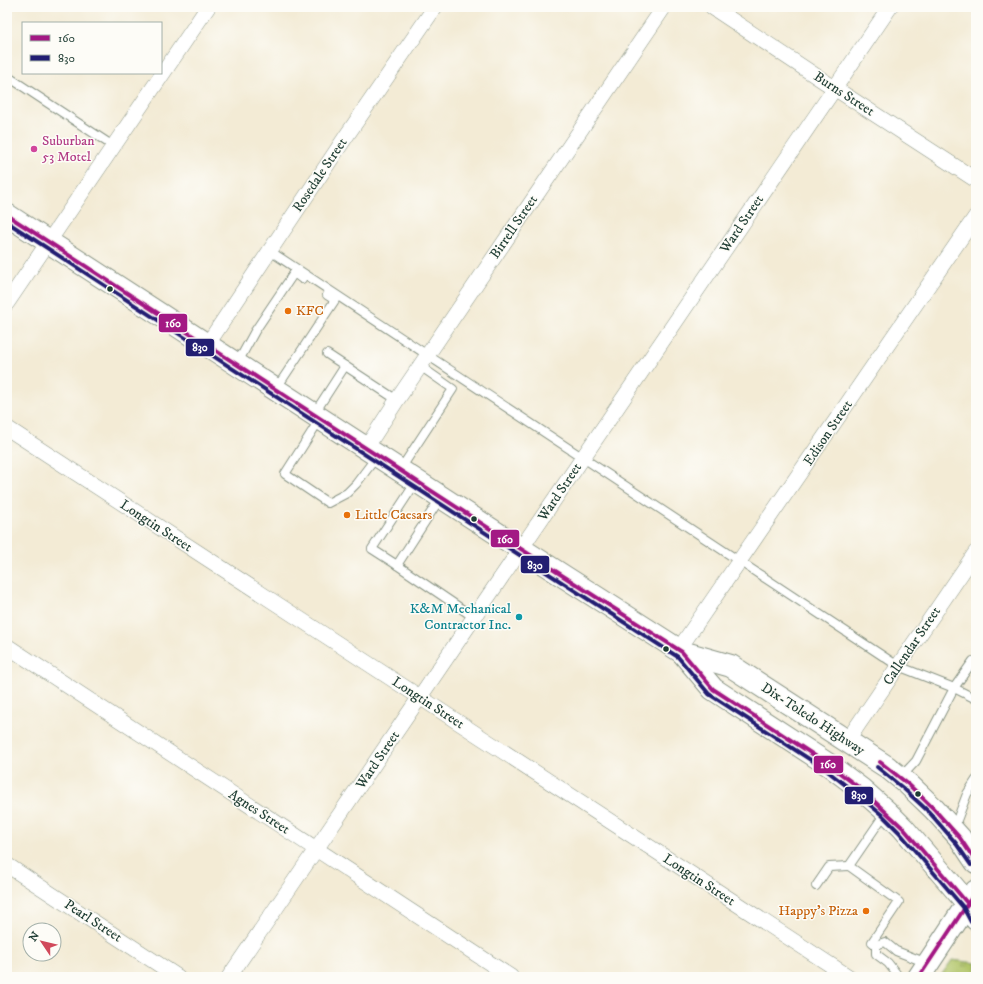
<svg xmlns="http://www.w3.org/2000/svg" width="983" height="984" viewBox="0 0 983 984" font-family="'IM FELL DW Pica',serif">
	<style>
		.grass { fill: url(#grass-tufts); stroke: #68824f }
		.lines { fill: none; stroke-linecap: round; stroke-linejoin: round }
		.service-casing { stroke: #899484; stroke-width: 10 }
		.minor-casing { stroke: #899484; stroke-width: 16 }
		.secondary-casing { stroke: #899484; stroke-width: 24 }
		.primary-casing { stroke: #899484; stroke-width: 24 }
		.service { stroke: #fff; stroke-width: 8 }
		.minor { stroke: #fff; stroke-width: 15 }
		.secondary { stroke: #fff; stroke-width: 22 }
		.primary { stroke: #fff; stroke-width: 22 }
		.bus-1-casing { stroke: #fdfcf7; stroke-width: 7 }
		.bus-2-casing { stroke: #fdfcf7; stroke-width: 7 }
		.bus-1 { stroke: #a31984; stroke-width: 4 }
		.bus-2 { stroke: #221e72; stroke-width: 4 }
		.hotel-dot { fill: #d1479c; stroke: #fdfcf7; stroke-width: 1.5 }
		.bus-dot { fill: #1f3d34; stroke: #fdfcf7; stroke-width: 1.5 }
		.food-dot { fill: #e8710a; stroke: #fdfcf7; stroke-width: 1.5 }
		.culture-dot { fill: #0f9aa8; stroke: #fdfcf7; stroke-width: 1.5 }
		.labels { text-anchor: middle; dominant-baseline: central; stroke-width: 3; stroke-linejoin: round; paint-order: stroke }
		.street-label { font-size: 14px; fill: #1f3d34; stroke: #fdfcf7 }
		.hotel-label { font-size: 14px; fill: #b23c85; stroke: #fdfcf7; text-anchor: start }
		.food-label { font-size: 14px; fill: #c56008; stroke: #fdfcf7; text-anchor: start }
		.culture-label { font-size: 14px; fill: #0d838f; stroke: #fdfcf7; text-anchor: end }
		.line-badge { stroke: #fdfcf7; stroke-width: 1.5 }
		.badge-label { font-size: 11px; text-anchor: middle; font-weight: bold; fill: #fff }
	</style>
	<defs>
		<pattern id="grass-tufts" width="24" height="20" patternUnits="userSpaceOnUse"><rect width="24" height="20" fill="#b2c66a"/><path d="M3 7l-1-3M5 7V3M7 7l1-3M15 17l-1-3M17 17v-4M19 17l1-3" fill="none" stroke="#90a258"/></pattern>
	</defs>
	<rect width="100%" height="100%" fill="#fdfcf7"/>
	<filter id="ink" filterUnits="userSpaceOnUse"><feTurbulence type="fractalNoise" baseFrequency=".025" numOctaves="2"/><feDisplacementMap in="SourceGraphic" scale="8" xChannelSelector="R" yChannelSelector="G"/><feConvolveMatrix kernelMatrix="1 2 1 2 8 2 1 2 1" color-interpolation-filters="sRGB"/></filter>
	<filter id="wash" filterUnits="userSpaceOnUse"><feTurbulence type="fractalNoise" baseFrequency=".012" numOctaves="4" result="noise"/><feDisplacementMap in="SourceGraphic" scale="16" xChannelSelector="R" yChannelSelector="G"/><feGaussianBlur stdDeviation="0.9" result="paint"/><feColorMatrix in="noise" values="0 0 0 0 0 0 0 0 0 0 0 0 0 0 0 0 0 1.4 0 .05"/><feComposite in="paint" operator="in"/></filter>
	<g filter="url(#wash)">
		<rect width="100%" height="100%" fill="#f3ebd5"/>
		<path class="grass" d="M952 960 976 963V977H940Z"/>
	</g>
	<g filter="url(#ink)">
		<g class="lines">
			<defs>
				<g id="service">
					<path d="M7 76 113 146"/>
					<path d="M270 251 898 666 954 688 976 699"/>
					<path d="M327 354 397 400"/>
					<path d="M237 364 255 331 294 273 302 279"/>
					<path d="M276 389 335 300 327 295"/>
					<path d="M314 414 345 366"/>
					<path d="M320 419 285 474 328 503 347 493 356 484 377 456"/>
					<path d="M400 470 453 389 420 366"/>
					<path d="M416 482 372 549 397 565 441 497"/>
					<path d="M397 565 475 618"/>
					<path d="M901 777 916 761 954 688 973 661 976 663"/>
					<path d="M886 812 849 866 899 902 872 942 876 945V954L888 963 899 977"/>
					<path d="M954 828 967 794 976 780"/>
					<path d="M816 886 829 867 849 866"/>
					<path d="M876 945 885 942 896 951 927 963"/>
				</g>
				<g id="minor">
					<path d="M712 7 819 78 976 180"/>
					<path d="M7 303 208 7"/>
					<path d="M207 345 347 135 435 7"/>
					<path d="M7 428 849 977"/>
					<path d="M366 448 397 400 664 7"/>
					<path d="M7 646 511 977"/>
					<path d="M679 649 976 216"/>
					<path d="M847 741 976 552"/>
					<path d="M7 865 178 977"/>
					<path d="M229 977 890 7"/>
				</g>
				<path id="secondary" d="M919 977 976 891"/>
				<g id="primary">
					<path d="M7 215 521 549 682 652 713 689 829 765 861 789 886 811 903 828 968 904 976 919"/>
					<path d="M682 652 731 666 887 767 908 784 933 808 960 838 976 862"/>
				</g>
			</defs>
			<use href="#service" class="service-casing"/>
			<use href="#minor" class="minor-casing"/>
			<use href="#secondary" class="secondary-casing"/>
			<use href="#primary" class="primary-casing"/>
			<use href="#service" class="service"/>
			<use href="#minor" class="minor"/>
			<use href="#secondary" class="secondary"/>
			<use href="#primary" class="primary"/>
			<defs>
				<g id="bus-1">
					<path d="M7 215 521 549 682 652 713 689 829 765 861 789 903 828 968 904"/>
					<path d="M880 762 908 784 933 808 960 838 976 862"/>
					<path d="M919 977 976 891"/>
				</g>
				<g id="bus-2">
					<path d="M7 222 518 554 678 657 709 694 826 770 857 794 882 815 899 832 963 907 971 922"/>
					<path d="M877 767 904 789 929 812 955 842 971 865"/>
				</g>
			</defs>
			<use href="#bus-1" class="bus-1-casing"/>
			<use href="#bus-2" class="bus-2-casing"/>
			<use href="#bus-1" class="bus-1"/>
			<use href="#bus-2" class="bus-2"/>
		</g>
	</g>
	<circle class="hotel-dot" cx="34" cy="149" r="4"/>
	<g class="bus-dot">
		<circle cx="110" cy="289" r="3.5"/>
		<circle cx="474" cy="519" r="3.5"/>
		<circle cx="666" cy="649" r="3.5"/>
		<circle cx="918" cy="794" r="3.5"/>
	</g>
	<g class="food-dot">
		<circle cx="288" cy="311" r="4"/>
		<circle cx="347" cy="515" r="4"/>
		<circle cx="866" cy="911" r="4"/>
	</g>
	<circle class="culture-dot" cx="519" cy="617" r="4"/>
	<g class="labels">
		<g class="street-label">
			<text transform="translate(844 94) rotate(33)">Burns Street</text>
			<text transform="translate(320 175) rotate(-56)">Rosedale Street</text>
			<text transform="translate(742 224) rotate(-56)">Ward Street</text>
			<text transform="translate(514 227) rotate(-56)">Birrell Street</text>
			<text transform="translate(828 433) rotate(-56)">Edison Street</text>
			<text transform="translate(560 492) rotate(-56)">Ward Street</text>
			<text transform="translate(156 526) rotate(33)">Longtin Street</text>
			<text transform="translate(912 646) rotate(-56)">Callendar Street</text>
			<text transform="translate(428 703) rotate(33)">Longtin Street</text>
			<text transform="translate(813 719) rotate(33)">Dix-Toledo Highway</text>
			<text transform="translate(378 760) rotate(-56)">Ward Street</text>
			<text transform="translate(259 812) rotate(33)">Agnes Street</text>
			<text transform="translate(699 880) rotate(33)">Longtin Street</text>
			<text transform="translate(93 921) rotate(33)">Pearl Street</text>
		</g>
		<g class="hotel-label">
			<text x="42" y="141">Suburban<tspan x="42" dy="16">53 Motel</tspan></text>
		</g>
		<g class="food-label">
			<text x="296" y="311">KFC</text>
			<text x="355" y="515">Little Caesars</text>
			<text x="858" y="911" text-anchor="end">Happy's Pizza</text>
		</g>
		<g class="culture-label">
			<text x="511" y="609">K&amp;M Mechanical<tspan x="511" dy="16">Contractor Inc.</tspan></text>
		</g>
	</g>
	<g class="line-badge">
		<rect x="158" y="313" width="30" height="20" rx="4" fill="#a31984"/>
		<rect x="185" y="338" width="30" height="19" rx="4" fill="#221e72"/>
		<rect x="490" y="529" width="30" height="19" rx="4" fill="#a31984"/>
		<rect x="520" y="555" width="30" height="19" rx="4" fill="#221e72"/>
		<rect x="813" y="755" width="31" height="19" rx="4" fill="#a31984"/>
		<rect x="844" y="786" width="30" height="19" rx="4" fill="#221e72"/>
	</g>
	<g class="badge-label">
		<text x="173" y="327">160</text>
		<text x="200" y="351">830</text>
		<text x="505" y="543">160</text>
		<text x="535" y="569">830</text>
		<text x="828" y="768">160</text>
		<text x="859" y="799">830</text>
	</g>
	<rect width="983" height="984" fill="none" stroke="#fdfcf7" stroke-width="24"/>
	<rect x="22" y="22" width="140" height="52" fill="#fdfcf7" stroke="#a4b0a9"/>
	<rect x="30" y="35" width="20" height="6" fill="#a31984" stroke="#a4b0a9"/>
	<text x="58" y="42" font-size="12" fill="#1f3d34">160</text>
	<rect x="30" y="55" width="20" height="6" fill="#221e72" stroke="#a4b0a9"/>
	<text x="58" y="62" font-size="12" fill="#1f3d34">830</text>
	<g transform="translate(42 942) rotate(305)"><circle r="19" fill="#fdfcf7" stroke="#a4b0a9"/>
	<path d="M0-3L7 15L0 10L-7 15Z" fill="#d1495b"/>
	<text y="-6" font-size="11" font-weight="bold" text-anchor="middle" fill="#1f3d34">N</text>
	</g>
</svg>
